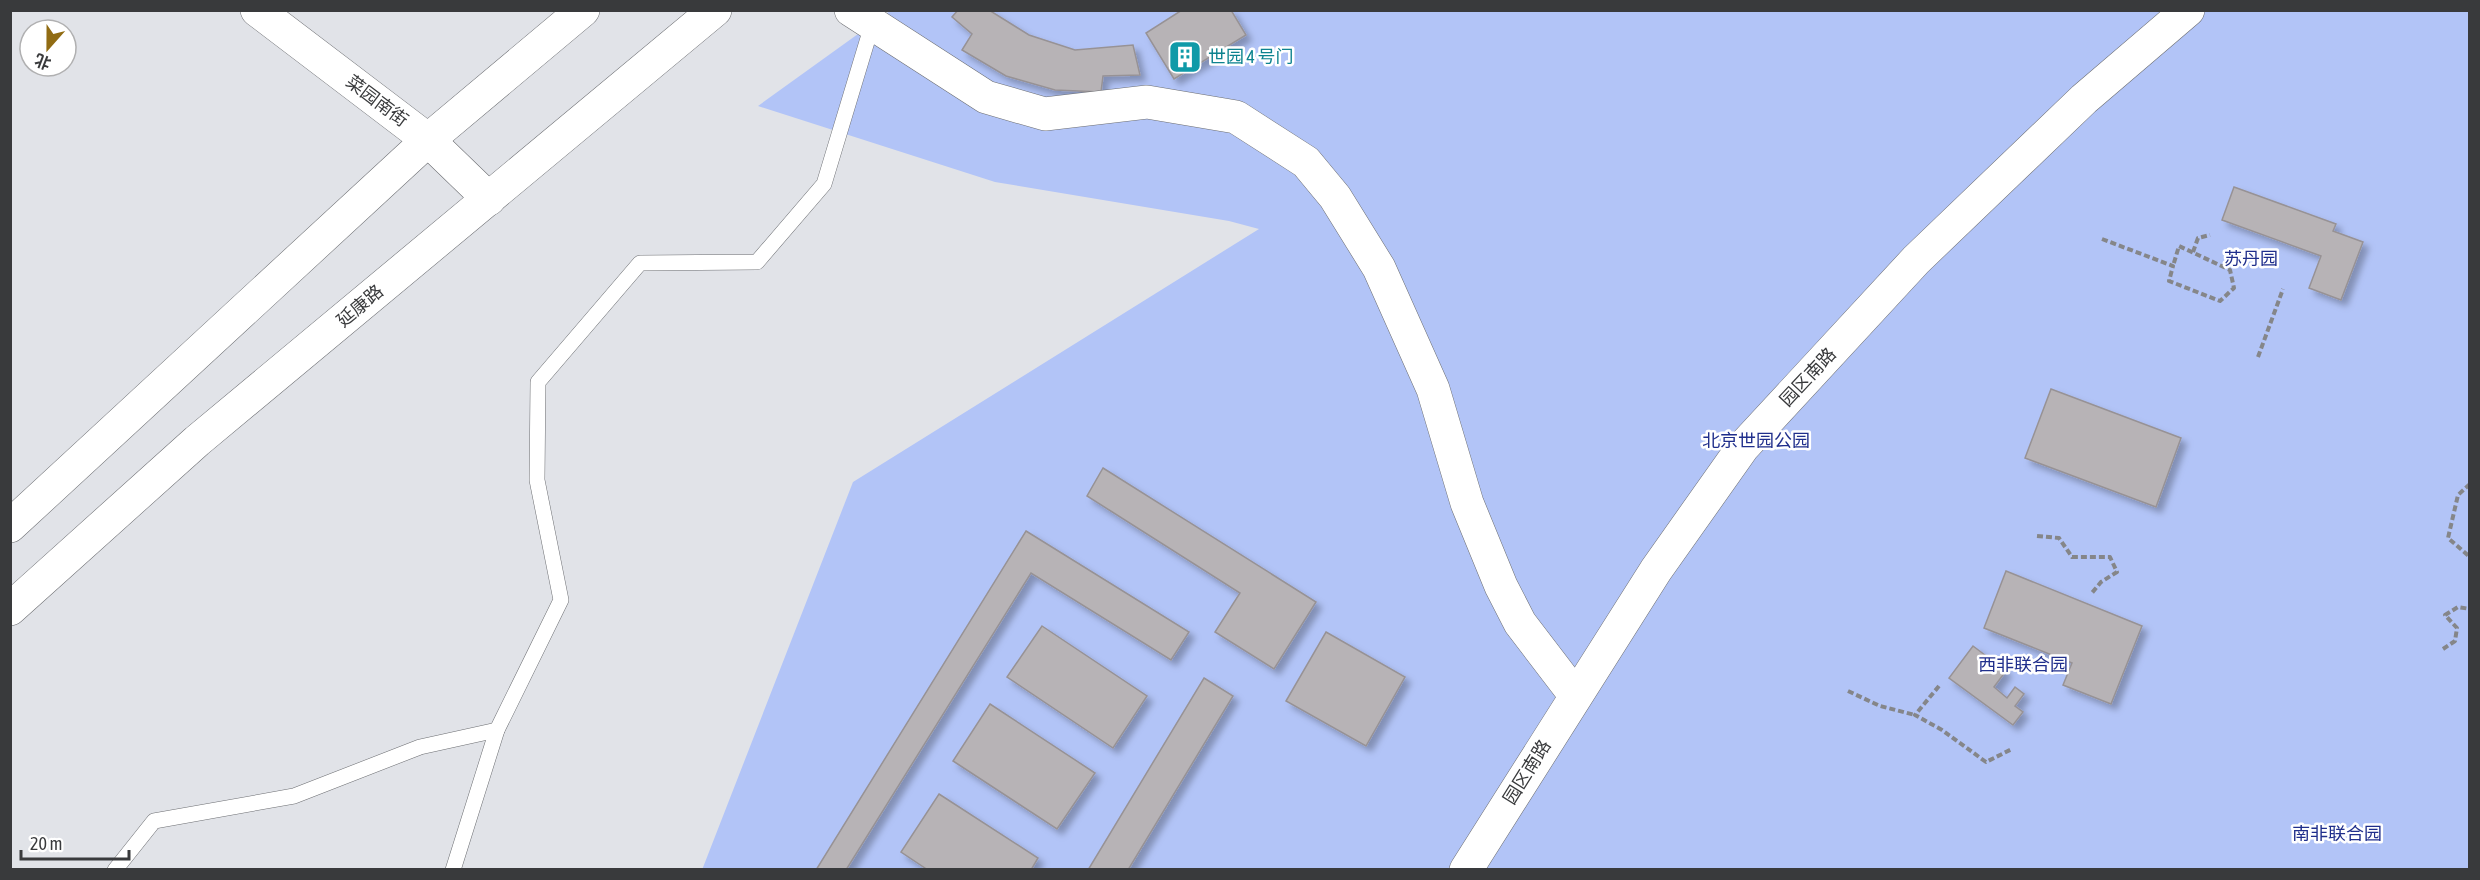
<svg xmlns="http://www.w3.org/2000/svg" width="2480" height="880" font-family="'Asap Condensed','Noto Sans SC',sans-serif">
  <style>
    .green { fill: #b2c4f7 }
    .building { fill: #b7b3b6; stroke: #979295; stroke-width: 1.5; filter: url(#shadow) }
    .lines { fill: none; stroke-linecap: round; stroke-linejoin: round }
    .lane-casing { stroke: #6c6e72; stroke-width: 16 }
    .secondary-casing { stroke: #6c6e72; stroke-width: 34 }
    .primary-casing { stroke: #6c6e72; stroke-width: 34 }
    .path { stroke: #858689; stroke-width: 4; stroke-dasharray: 6 3; stroke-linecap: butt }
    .lane { stroke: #fff; stroke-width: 15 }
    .secondary { stroke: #fff; stroke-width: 33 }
    .primary { stroke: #fff; stroke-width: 33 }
    .labels { text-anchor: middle; stroke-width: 5; stroke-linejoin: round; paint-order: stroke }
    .culture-label { font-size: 18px; fill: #0d838f; stroke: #fff; text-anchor: start }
    .street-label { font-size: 18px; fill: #393a3c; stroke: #fff }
    .park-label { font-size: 18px; fill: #202f8c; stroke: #fff }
  </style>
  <defs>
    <filter id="shadow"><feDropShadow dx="5.5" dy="5.5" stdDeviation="3" flood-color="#0004"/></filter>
  </defs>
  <rect width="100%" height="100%" fill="#e1e3e8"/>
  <polygon class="green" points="890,11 2469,11 2469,869 702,870 853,482 1259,229 1229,221 995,182 758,106"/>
  <g class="building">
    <polygon points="958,10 989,10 1029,35 1075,50 1133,45 1140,75 1103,76 1101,92 1055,90 1006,76 962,50 972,34 952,17"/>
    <polygon points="1182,10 1231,10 1246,35 1174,79 1146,33"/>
    <polygon points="2234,187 2336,224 2333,231 2363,242 2341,300 2309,288 2321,256 2222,220"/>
    <polygon points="2051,389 2181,438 2156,507 2025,458"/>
    <polygon points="1103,468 1316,602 1274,669 1215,632 1240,593 1087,496"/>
    <polygon points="1026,531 1189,632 1171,660 1031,573 846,870 816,870"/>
    <polygon points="2006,571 2142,626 2111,704 2063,685 2072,663 1984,628"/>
    <polygon points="1042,626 1147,696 1113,748 1007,677"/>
    <polygon points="1326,632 1405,677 1366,746 1286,701"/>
    <polygon points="1973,646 2006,671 1994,687 2007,698 2015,687 2024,694 2015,706 2023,712 2013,725 1949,678"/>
    <polygon points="1204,678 1233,696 1128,870 1088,870"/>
    <polygon points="990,704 1095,773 1057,829 953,761"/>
    <polygon points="939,794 1038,858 1031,870 928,870 901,852"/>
  </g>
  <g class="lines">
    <g class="lane-casing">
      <g id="lane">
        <polyline points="115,870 154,821 294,796 420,747 497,730"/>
        <polyline points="453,870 497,730 561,600 537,480 538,382 640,263 757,262 824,184 872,25"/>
      </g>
    </g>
    <g class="secondary-casing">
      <g id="secondary">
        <polyline points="257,10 428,140 489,199"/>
        <polyline points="851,10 986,97 1045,114 1147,102 1236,117 1306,162 1335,197 1379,268 1433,389 1467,503 1501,586 1520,623 1575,695"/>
        <polyline points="1466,870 1656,570 1743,447 1916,260 2084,99 2188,10"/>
      </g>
    </g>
    <g class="primary-casing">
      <g id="primary">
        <polyline points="10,526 428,140 583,10"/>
        <polyline points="10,609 197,441 715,10"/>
      </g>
    </g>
    <g class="path">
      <polyline points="2102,239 2173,266 2169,281 2220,301 2234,288 2230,270 2179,246 2173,266"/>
      <polyline points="2193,252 2198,238 2210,235"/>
      <polyline points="2258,357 2283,289"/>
      <polyline points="2470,484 2458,495 2448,538 2470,557"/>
      <polyline points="2037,536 2059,538 2072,557 2110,557 2117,572 2101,582 2091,594"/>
      <polyline points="2443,649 2455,641 2457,628 2445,615 2458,607 2470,609"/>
      <polyline points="1939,686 1915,715 1942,730 1986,762 2012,749"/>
      <polyline points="1848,691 1880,706 1915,715"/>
    </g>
    <use href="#lane" class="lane"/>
    <use href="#secondary" class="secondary"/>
    <use href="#primary" class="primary"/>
  </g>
  <defs>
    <g id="building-square" transform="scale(1.725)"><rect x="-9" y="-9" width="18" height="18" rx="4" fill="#0f9aa8" stroke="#fff"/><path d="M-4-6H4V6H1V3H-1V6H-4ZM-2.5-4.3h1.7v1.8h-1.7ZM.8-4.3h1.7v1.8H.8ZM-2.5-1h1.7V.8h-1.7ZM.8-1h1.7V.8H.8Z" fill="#fff"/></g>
  </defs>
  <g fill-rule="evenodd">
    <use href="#building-square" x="1185" y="57"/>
  </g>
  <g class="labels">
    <g class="culture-label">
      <text x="1208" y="63">世园 4 号门</text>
    </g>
    <g class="street-label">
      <text transform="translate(377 101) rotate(37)" y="6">菜园南街</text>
      <text transform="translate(360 306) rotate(-40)" y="6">延康路</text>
      <text transform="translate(1808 377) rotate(-47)" y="6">园区南路</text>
      <text transform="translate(1527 772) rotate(-58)" y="6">园区南路</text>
    </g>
    <g class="park-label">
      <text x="2251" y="265">苏丹园</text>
      <text x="1756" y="447">北京世园公园</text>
      <text x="2023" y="671">西非联合园</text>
      <text x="2337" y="840">南非联合园</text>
    </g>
  </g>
  <rect width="2480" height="880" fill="none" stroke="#393a3c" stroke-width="24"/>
  <g transform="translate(48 48) rotate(201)"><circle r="28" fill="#ffffff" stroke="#b0b0b1" stroke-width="1.5"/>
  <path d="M0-4.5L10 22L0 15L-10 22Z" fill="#916c13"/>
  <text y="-9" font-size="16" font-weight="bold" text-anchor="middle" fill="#393a3c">北</text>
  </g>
  <path d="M21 850v9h108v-9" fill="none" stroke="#393a3c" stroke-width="3"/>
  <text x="30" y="850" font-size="18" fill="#393a3c" stroke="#ffffff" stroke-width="4.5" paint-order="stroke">20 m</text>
</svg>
